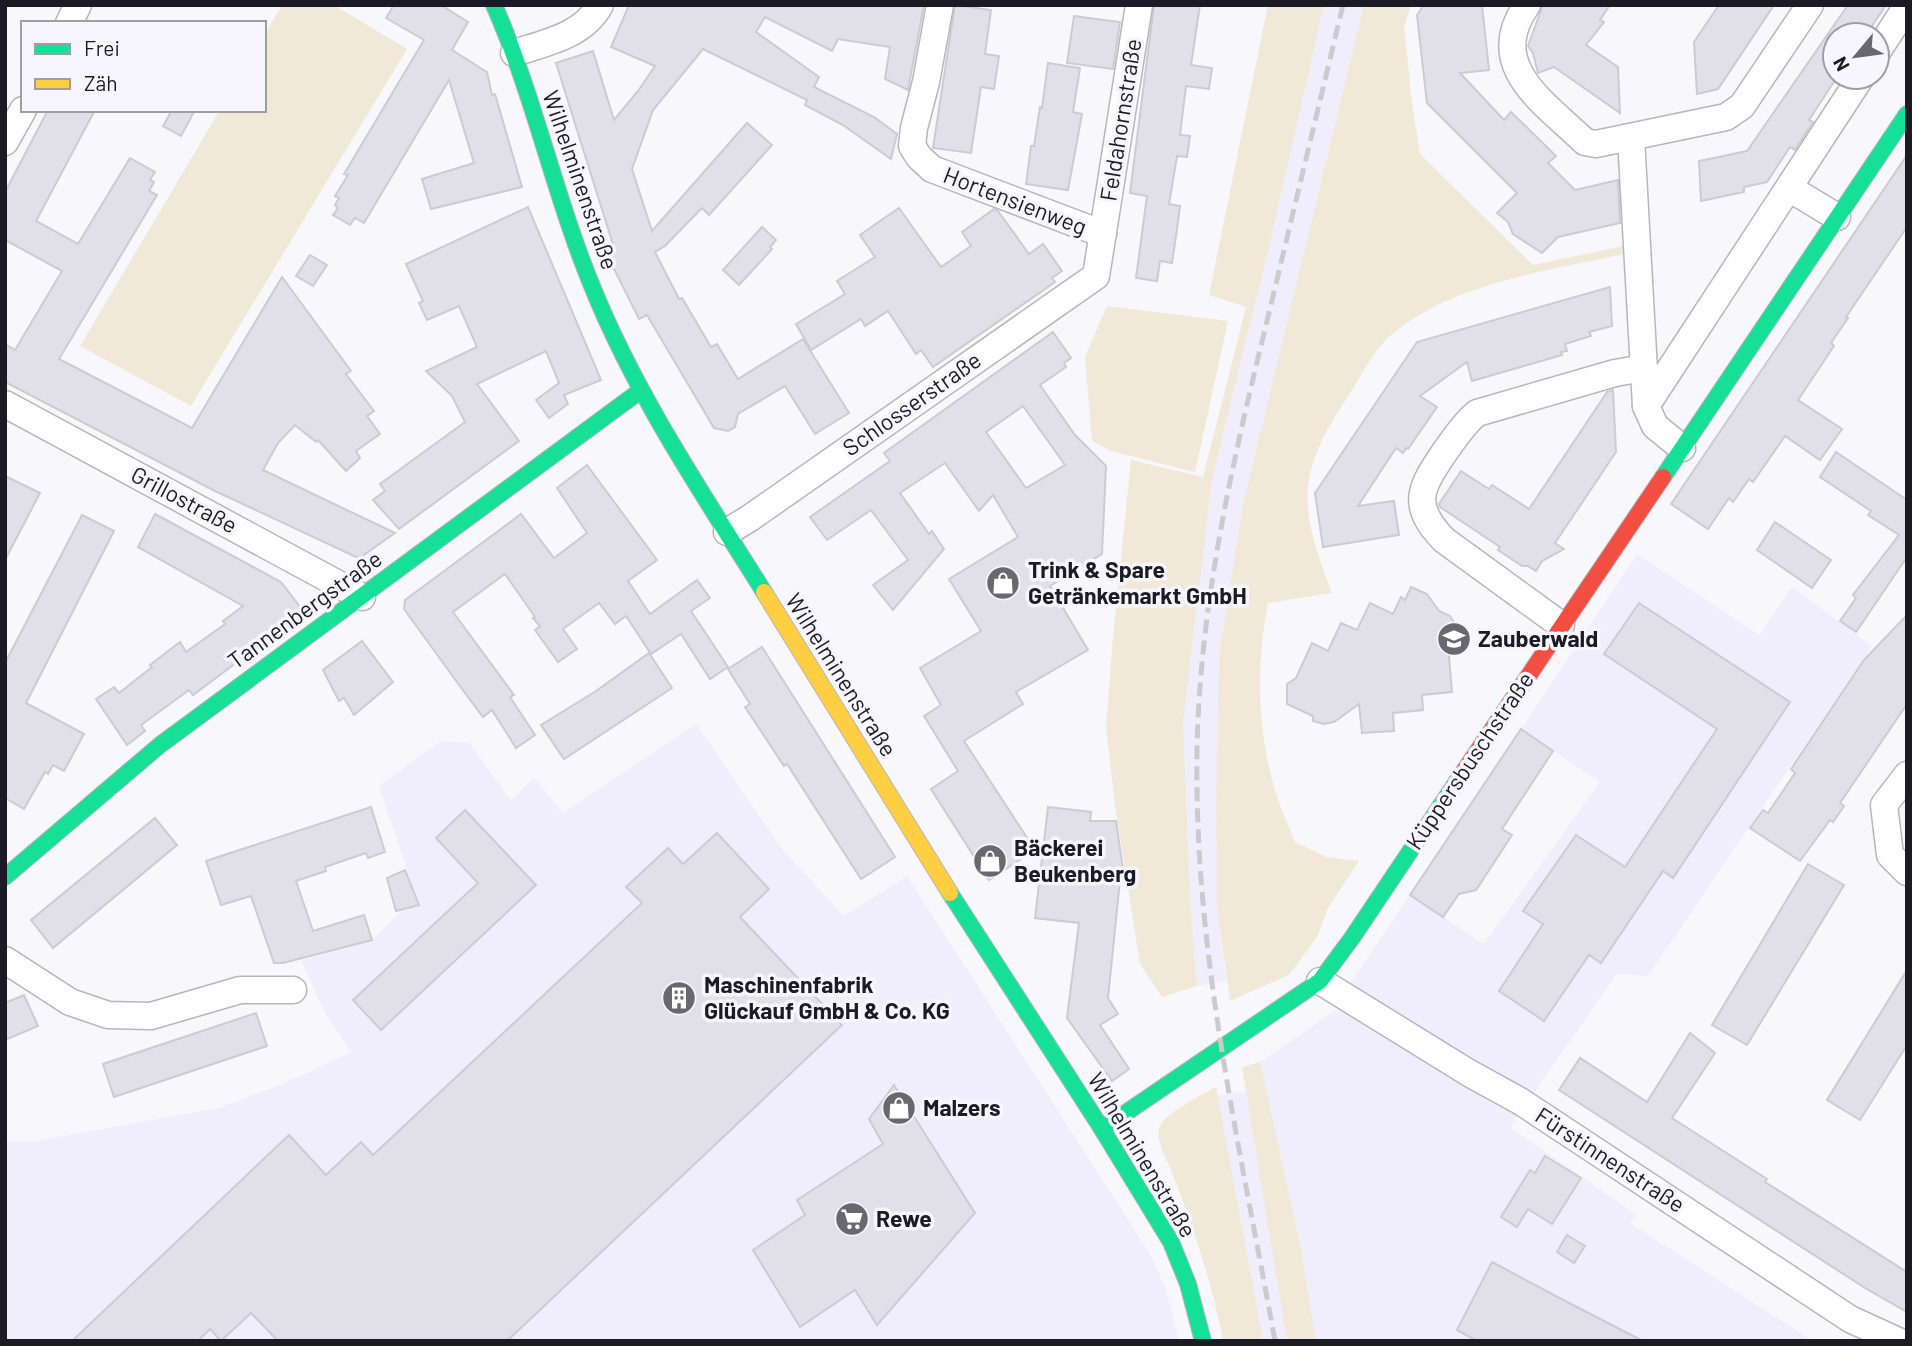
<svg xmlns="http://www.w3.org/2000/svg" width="1912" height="1346" font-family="Barlow,sans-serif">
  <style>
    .built { fill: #f0eefd }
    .green { fill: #f1e8d8 }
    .building { fill: #e1e0e8; stroke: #cccad2; stroke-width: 2; fill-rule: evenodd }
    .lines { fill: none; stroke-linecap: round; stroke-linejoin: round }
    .street-casing { stroke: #b7b5bd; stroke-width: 29 }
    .fast-casing { stroke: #b7b5bd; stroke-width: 18 }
    .slow-casing { stroke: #b7b5bd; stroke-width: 18 }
    .jam-casing { stroke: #b7b5bd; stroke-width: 18 }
    .street { stroke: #fefefe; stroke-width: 26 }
    .fast { stroke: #16e098; stroke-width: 16 }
    .slow { stroke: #ffcf43; stroke-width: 16 }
    .jam { stroke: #f24e42; stroke-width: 16 }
    .rail { stroke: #cbcbcc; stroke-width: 5; stroke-dasharray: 14 7; stroke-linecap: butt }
    .labels { text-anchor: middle; stroke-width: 7; stroke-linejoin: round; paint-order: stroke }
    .street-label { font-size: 23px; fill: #1c1a25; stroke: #f7f6fc }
    .poi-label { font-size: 23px; font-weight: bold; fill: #1c1a25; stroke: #f7f6fc; text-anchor: start }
  </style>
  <rect width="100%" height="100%" fill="#f8f7fb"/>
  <g class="built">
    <polygon points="1324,5 1364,5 1243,504 1219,656 1216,805 1217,907 1226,981 1197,986 1191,913 1183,723 1212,480 1272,234"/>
    <polygon points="1637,554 1759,635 1792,587 1872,646 1648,976 1617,974 1510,1127 1636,1214 1630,1223 1813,1341 1316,1341 1300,1243 1260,1062 1339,1008 1351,982 1410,895 1484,944 1600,782 1521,729"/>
    <polygon points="696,724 783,850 844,916 907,876 1152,1257 1166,1290 1179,1341 5,1341 5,1142 31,1142 218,1108 283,1084 351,1052 324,1011 301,960 371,941 416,896 379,786 441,741 469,743 511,800 534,778 563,813"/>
    <polygon points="1246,1091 1282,1309 1287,1341 1262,1341 1217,1096"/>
  </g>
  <g class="green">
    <polygon points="282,5 334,5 407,49 191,406 80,346 220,110 264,110 264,36"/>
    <polygon points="1268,5 1324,5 1272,234 1212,480 1183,723 1191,913 1197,986 1162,997 1140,964 1115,805 1106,728 1113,637 1131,460 1203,477 1246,307 1209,295"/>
    <path d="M1364,5H1411L1404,27L1412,103L1420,154L1533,265L1628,245L1629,253C1552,270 1449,283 1389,337C1373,351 1359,380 1347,398C1295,475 1299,509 1332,593L1268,603C1256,666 1257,724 1274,787C1279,805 1288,824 1295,842L1326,857L1359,861L1328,908L1317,937L1289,975L1230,1001L1217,907L1216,805L1219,656L1243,504Z"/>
    <polygon points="1107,306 1228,321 1195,472 1111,451 1092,441 1085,357"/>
    <polygon points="1260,1062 1300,1243 1316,1341 1287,1341 1242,1067"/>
    <path d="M1216,1087L1258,1314L1262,1341H1223C1212,1282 1193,1226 1171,1170C1166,1158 1156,1141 1159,1128C1164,1113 1202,1095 1216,1087Z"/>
  </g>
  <g class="building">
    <polygon points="394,5 441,5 468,22 452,50 487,72 492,95 495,94 522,187 431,209 422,179 474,163 449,80 364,223 355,218 350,225 333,215 338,208 335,205 339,198 335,196 348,175 344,174 424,40 386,18"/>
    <polygon points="629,5 924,5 908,90 885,79 890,47 838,39 832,51 765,17 756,32 819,77 814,87 874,117 897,134 891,159 843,125 805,105 807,100 703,49 653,110 632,169 652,231 747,123 772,145 709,215 702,208 665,246 655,252 679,299 682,298 711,347 717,344 738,379 803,339 849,413 815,434 785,386 738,414 735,427 728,431 714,428 647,315 639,319 607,255 615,251 556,63 593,51 614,120 638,91 655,66 611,47"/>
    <polygon points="955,5 991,10 985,54 999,56 994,89 981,87 971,153 933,148"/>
    <polygon points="1154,5 1200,5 1191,65 1212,68 1209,89 1186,86 1180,135 1190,136 1187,157 1177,156 1169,204 1180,206 1177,229 1172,263 1160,261 1157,281 1136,278 1147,196 1130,193"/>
    <polygon points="1424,5 1482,5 1489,70 1460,73 1504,120 1511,112 1556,156 1548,163 1575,190 1618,180 1620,223 1558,237 1542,253 1513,234 1508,222 1497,213 1517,193 1427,103 1417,15"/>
    <polygon points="1543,5 1610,5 1600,20 1604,22 1586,45 1618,67 1620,113 1554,67 1538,73 1533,53 1528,46"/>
    <polygon points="1719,5 1774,5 1718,89 1697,94 1694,42"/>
    <polygon points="1848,5 1886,5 1866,35 1835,35 1835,80 1809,120 1813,122 1795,150 1790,147 1767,182 1744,187 1744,192 1701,201 1699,161 1747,151"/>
    <polygon points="1074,16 1120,22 1113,69 1067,63"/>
    <polygon points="1048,63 1080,68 1073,112 1082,114 1068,190 1026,184 1031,146 1034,146 1040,107 1042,108"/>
    <polygon points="48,110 95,110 36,221 78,244 130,158 155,172 150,180 154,182 149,191 157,195 59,359 192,428 282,277 351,371 346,374 374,411 367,416 380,434 356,451 360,458 346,471 318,440 316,442 295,425 278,443 263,470 395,533 361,557 356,557 215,491 5,382 5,344 15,350 62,271 5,240 5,192"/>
    <polygon points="172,110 195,110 181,136 163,126"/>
    <polygon points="1907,155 1907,227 1846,317 1848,318 1831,343 1834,346 1798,400 1842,429 1820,460 1785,436 1753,482 1749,479 1733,502 1729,498 1708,529 1671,504"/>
    <polygon points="528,207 601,380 564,395 568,404 549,418 536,400 559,383 546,351 477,384 519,441 399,529 373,500 385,491 380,484 465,422 452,396 426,371 477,347 459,306 427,320 419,303 423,301 406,264"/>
    <polygon points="899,208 941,267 971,246 962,232 994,209 998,211 1029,254 1043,244 1062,271 1052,278 1055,282 933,367 921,350 916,354 888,311 865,326 861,319 811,350 796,324 845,294 837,281 875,257 860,235"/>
    <polygon points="762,227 776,240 770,247 772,249 739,285 723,270"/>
    <polygon points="310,255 327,265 313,286 296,276"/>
    <polygon points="1610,287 1612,326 1589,332 1591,336 1565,344 1567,351 1561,352 1562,355 1472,381 1467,362 1420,396 1437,407 1408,449 1406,448 1403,453 1396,448 1358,506 1394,501 1399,535 1323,547 1315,493 1417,342"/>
    <path d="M1053,332L1071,358L1064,363L1066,367L1040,385L1075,435L1106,466L1102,554L1050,586L1088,650L1016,692L1023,704L964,741L1035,850L989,880L931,789L958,771L924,716L941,705L920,668L981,631L949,579L1018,537L993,495L979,511L945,463L900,493L929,534L932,531L944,549L893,610L873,585L908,560L871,510L827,540L810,517L890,461L884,453ZM1023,406L1065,465L1026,488L986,432Z"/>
    <polygon points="1613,390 1616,452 1555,543 1564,549 1542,561 1536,571 1528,566 1522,566 1498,550 1500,547 1440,507 1439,504 1461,471 1489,489 1492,485 1529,509 1607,392"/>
    <polygon points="1836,452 1907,500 1907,557 1856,632 1840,621 1856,598 1853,595 1899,535 1868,515 1871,511 1820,477"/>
    <polygon points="587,465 657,560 628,581 650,614 697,580 710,598 691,611 728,667 710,679 681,634 651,654 626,616 615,624 599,603 563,629 577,649 558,662 535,630 540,626 533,618 535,617 505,574 453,612 514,695 510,697 535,735 516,748 492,710 483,717 462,689 404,609 405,600 521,514 554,558 587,533 557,488"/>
    <polygon points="5,476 40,493 5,560"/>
    <polygon points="155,514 281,582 304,612 193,695 189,690 141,725 145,731 127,745 96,699 114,687 119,693 152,667 150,665 180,642 186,652 225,624 223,621 243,606 138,547"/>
    <polygon points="82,515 114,531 26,703 84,734 64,771 53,765 48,774 45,772 24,809 5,798 5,663"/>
    <polygon points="1775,522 1831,560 1812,588 1757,550"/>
    <polygon points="1411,587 1427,594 1439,611 1450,616 1462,636 1448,645 1452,692 1422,695 1423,710 1393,713 1394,731 1362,733 1359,704 1334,722 1324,724 1313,721 1313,716 1287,704 1287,684 1296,678 1312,643 1328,651 1341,623 1357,630 1370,603 1393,614 1401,597 1405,600"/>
    <polygon points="1639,603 1790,702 1673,878 1663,871 1601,963 1589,955 1544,1021 1499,991 1543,924 1523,911 1576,835 1625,867 1717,729 1604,654"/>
    <polygon points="1907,615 1907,704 1840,803 1844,806 1833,822 1830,820 1800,861 1750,828 1763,810 1768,813 1795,773 1791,769 1864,660"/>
    <polygon points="362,641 393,682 354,715 344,698 339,701 323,670"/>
    <polygon points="762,647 895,857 861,879 787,764 784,766 745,707 750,704 728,669"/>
    <polygon points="649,653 672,688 564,759 541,725 596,691"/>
    <polygon points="1521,729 1553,751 1502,829 1512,835 1476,890 1459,894 1443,917 1410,895"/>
    <polygon points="371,807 385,852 368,858 366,853 325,867 326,871 296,881 313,931 364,915 372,940 283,963 274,963 251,896 221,905 206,861"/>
    <polygon points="1048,807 1091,812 1090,821 1116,821 1123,869 1121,870 1108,998 1118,1014 1100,1025 1129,1069 1112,1081 1067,1018 1079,923 1035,918"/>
    <polygon points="465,810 536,885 381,1030 353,1000 478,883 436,838"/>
    <polygon points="155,818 177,845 53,948 31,920"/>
    <polygon points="717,833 769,889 740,917 842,1025 507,1341 278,1341 251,1313 221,1341 210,1329 198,1341 72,1341 289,1135 326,1175 361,1142 373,1155 642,903 626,887 668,848 683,864"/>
    <polygon points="1808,864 1844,885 1747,1045 1712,1025"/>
    <polygon points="405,870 419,905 396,911 387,878"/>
    <polygon points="1907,970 1907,1045 1860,1120 1827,1100"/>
    <polygon points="24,995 38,1026 5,1040 5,1003"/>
    <polygon points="256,1013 267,1046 114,1097 103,1064"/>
    <polygon points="1690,1033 1715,1053 1672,1118 1767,1179 1765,1182 1907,1272 1907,1312 1865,1288 1559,1090 1580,1058 1647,1102"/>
    <polygon points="894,1085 975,1213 877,1325 855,1290 800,1327 753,1250 805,1215 797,1200 883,1144 869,1119"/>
    <polygon points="1545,1156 1581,1178 1552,1224 1528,1209 1517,1227 1501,1217 1530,1170 1535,1173"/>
    <polygon points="1567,1235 1585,1246 1574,1263 1557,1252"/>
    <polygon points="1492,1262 1569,1303 1643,1341 1477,1341 1457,1330"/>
  </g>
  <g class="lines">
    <g class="street-casing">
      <g id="street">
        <polyline points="940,5 926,82 914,128 912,146 919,157 932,169 1103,234"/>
        <path d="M1527,5C1484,66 1545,103 1585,142L1596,144L1726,117L1742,106L1810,5"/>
        <polyline points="69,23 78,5"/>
        <polyline points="1877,52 1907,6"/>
        <path d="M514,53C545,43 583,36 600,5"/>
        <polyline points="1631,138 1646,406 1655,426 1682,448"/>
        <polyline points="5,142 23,110"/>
        <polyline points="1789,188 1837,217"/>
        <polyline points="5,404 362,597"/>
        <polyline points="1646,406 1861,77"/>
        <polyline points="727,532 750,518 1096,276 1139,5"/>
        <path d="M1561,625L1444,540C1409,504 1421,487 1446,450C1456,437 1464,423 1477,413L1615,373L1644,368"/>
        <polyline points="1907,775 1884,805 1890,855 1907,872"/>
        <polyline points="5,960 70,1002 108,1015 151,1016 240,990 293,990"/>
        <polyline points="1320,981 1469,1073 1520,1101 1850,1319 1898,1341"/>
      </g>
    </g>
    <g class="fast-casing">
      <g id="fast">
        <path d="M494,5C535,98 555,198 594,291C638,398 703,494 764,592"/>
        <polyline points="1663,477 1907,114"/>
        <polyline points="5,877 160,745 640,391"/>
        <polyline points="950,893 1102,1129 1171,1242 1188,1284 1203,1341"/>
        <polyline points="1102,1129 1320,981 1352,938 1462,774"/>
      </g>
    </g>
    <g class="slow-casing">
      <polyline id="slow" points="764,592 950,893"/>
    </g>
    <g class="jam-casing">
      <polyline id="jam" points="1462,774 1663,477"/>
    </g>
    <use href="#street" class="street"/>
    <use href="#fast" class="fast"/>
    <use href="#slow" class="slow"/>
    <use href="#jam" class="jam"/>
    <path class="rail" d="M1275,1341C1242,1158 1199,974 1197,788C1194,628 1230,471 1268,317C1293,213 1318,109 1343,5"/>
  </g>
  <defs>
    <g id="shop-disc" transform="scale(1.75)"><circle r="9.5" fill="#696770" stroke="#f7f6fc"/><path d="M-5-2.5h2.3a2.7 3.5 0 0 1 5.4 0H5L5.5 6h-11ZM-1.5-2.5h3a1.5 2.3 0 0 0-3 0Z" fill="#fff"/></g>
    <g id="school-disc" transform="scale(1.75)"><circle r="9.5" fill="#696770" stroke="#f7f6fc"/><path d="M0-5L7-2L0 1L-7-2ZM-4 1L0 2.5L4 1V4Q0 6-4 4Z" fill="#fff"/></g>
    <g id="building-disc" transform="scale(1.75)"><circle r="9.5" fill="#696770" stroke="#f7f6fc"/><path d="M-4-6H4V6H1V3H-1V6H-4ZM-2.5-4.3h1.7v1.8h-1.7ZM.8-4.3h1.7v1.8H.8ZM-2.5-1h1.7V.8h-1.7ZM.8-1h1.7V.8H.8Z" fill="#fff"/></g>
    <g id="supermarket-disc" transform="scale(1.75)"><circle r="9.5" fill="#696770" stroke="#f7f6fc"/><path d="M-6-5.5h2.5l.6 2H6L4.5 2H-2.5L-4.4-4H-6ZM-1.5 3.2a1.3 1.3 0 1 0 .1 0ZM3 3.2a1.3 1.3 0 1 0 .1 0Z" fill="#fff"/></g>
  </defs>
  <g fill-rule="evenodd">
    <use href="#shop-disc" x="1003" y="583"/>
    <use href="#school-disc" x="1454" y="639"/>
    <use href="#shop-disc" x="990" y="861"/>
    <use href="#building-disc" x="679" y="998"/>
    <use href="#shop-disc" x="899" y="1108"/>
    <use href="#supermarket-disc" x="852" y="1219"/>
  </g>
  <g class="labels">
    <g class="street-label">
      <text transform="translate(1121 120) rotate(-81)" y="8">Feldahornstraße</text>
      <text transform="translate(580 180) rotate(71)" y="8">Wilhelminenstraße</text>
      <text transform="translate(1015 201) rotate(21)" y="8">Hortensienweg</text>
      <text transform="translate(912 404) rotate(-35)" y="8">Schlosserstraße</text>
      <text transform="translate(184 500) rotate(28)" y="8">Grillostraße</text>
      <text transform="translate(305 610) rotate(-36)" y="8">Tannenbergstraße</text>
      <text transform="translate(841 675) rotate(58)" y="8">Wilhelminenstraße</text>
      <text transform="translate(1470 761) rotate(-56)" y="8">Küppersbuschstraße</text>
      <text transform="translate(1142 1155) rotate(59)" y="8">Wilhelminenstraße</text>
      <text transform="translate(1610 1160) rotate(33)" y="8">Fürstinnenstraße</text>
    </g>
    <g class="poi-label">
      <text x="1028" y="578">Trink &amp; Spare<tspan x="1028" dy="26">Getränkemarkt GmbH</tspan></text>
      <text x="1478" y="647">Zauberwald</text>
      <text x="1014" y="856">Bäckerei<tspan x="1014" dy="26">Beukenberg</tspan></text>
      <text x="704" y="993">Maschinenfabrik<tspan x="704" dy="26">Glückauf GmbH &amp; Co. KG</tspan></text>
      <text x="923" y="1116">Malzers</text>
      <text x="876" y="1227">Rewe</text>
    </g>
  </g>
  <rect width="1912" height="1346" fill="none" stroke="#1c1a25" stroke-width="14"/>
  <rect x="21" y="21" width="245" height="91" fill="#f7f6fc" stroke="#9f9ea6" stroke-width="2"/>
  <rect x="35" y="44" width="35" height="10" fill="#16e098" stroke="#9f9ea6" stroke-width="2"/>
  <text x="84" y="56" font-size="21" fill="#1c1a25">Frei</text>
  <rect x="35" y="79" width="35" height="10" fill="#ffcf43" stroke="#9f9ea6" stroke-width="2"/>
  <text x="84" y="91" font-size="21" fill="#1c1a25">Zäh</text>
  <g transform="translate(1856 56) rotate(241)"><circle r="33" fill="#f7f6fc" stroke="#9f9ea6" stroke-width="2"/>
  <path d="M0-5L12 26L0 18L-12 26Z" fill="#696770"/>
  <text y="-10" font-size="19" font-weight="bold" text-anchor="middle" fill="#1c1a25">N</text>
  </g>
</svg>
